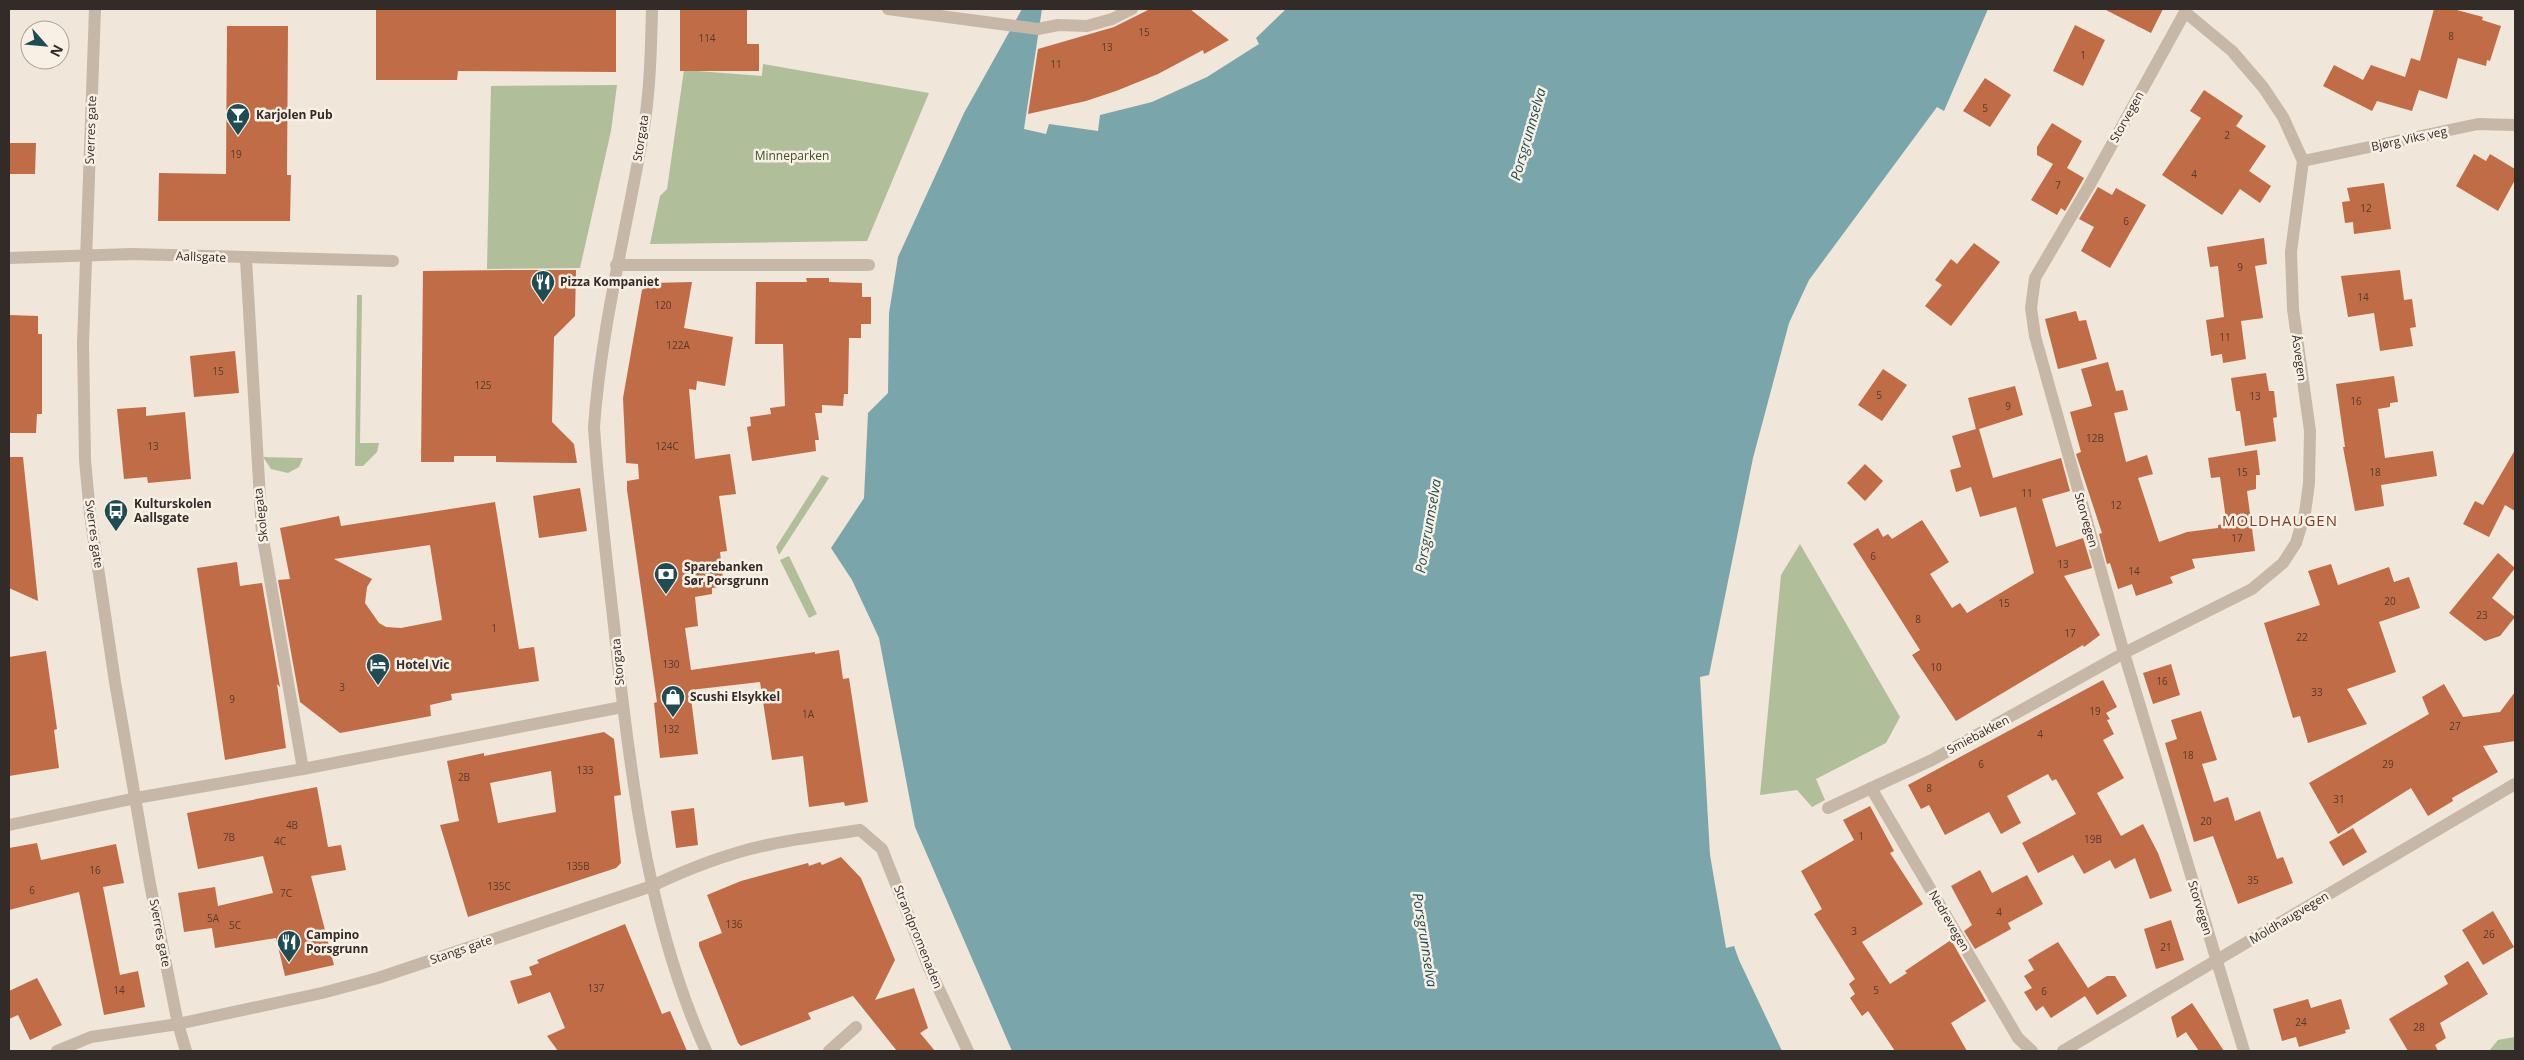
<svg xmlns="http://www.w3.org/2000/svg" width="2524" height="1060" font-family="'Open Sans',sans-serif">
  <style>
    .green { fill: #b0be9a }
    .water { fill: #7aa6ab }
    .building { fill: #bf6c47; fill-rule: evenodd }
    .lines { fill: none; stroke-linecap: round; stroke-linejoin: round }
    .pedestrian { stroke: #c7b7a6; stroke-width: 12 }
    .minor { stroke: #c7b7a6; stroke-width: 12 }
    .tertiary { stroke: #c7b7a6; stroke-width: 12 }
    .labels { text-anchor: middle; stroke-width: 5; stroke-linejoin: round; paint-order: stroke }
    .number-label { font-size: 10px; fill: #563b2f }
    .poi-label { font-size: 12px; font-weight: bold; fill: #332b27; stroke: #f8f0e5; text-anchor: start }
    .street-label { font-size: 12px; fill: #332b27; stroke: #f8f0e5 }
    .park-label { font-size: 12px; fill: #41502c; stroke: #f8f0e5 }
    .water-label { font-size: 14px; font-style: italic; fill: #1e4c52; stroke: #f8f0e5 }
    .quarter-label { font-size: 15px; letter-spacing: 1px; fill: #7e3f24; stroke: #f8f0e5 }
  </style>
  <rect width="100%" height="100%" fill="#f0e6d9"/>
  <g class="green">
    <polygon points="763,64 929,93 867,241 650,244 660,196 667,189 684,70 762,76"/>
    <polygon points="617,85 611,131 580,268 487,269 491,86"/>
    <polygon points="357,295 362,295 360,443 379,443 377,452 363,466 355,466"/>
    <polygon points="263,457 303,458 299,467 288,473 271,469"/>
    <polygon points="822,475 829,478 779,555 776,547"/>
    <polygon points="1800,544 1900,717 1886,743 1816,779 1825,800 1812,807 1797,790 1760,795 1781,575"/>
    <polygon points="789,556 817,614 809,618 780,560"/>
    <polygon points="2515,1037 2515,1051 2489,1051 2498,1040"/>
  </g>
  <polygon class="water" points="1022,9 1042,9 1024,129 1046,134 1049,124 1098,131 1100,115 1152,102 1207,77 1259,44 1256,38 1286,9 1988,9 1944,111 1937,107 1809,280 1789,323 1753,458 1709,675 1700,677 1710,855 1726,948 1734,946 1739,960 1782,1051 1012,1051 915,827 879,638 852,580 831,548 864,498 868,413 888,393 889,313 898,257 964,113"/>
  <g class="building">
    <polygon points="376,9 616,9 616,72 458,71 457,80 376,80"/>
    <polygon points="680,9 747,9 747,44 759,44 759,71 680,71"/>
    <polygon points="1150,9 1190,9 1229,40 1204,54 1203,50 1158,74 1116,91 1086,101 1028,114 1038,49 1114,27"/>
    <polygon points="2104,9 2163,9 2151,33"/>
    <polygon points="2434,9 2453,9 2483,17 2482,20 2501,26 2490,61 2487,60 2486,66 2458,58 2447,99 2419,90 2412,111 2377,101 2372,111 2323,86 2334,65 2363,80 2371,65 2405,77 2411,58 2420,61"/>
    <polygon points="2075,25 2105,40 2083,86 2053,71"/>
    <polygon points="227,26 288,26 287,175 291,175 290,221 158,221 159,173 226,174"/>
    <polygon points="1985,78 2011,95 1990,127 1963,111"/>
    <polygon points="2204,90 2243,116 2236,126 2266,146 2249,171 2271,186 2260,203 2240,189 2222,215 2162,175 2201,118 2190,111"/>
    <polygon points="2052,123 2082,141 2067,168 2084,178 2065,211 2061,208 2057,215 2031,200 2053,164 2037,155 2037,147"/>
    <polygon points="9,143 36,143 35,174 9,174"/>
    <polygon points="2474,154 2486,161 2490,154 2515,169 2515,180 2498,211 2456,186"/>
    <polygon points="2384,183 2391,229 2354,234 2353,222 2345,223 2342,202 2350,201 2347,188"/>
    <polygon points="2098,187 2112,195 2116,188 2146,205 2110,268 2081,251 2094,227 2079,219"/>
    <polygon points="2264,238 2267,264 2255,266 2263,318 2241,321 2246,359 2223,363 2222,354 2211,356 2206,320 2224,317 2218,266 2210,267 2207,247"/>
    <polygon points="1974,243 2000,262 1951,326 1925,306 1942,285 1935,280 1951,259 1957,264"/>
    <polygon points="508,270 576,270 575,316 554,337 552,422 574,444 577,463 496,462 496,456 454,456 454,462 421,462 423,271"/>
    <polygon points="2400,270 2404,300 2412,299 2416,327 2410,328 2413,346 2380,351 2374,313 2348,317 2341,276"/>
    <polygon points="806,278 829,278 829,282 862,283 862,297 871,297 871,324 861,324 861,338 849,338 848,394 844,394 843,406 822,405 822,413 815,413 819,440 815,440 816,451 752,461 747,427 751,426 750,417 771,414 770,408 785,406 783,344 755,344 756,282 807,282"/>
    <polygon points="692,282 684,328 733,337 725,386 697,381 696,390 689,389 695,459 730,454 736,494 719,496 727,551 720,552 724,586 712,588 712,594 695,597 698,626 685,628 691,670 815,652 815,654 839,650 843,679 849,678 868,802 845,806 844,802 809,807 803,756 772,760 760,682 690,690 698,754 660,758 654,703 657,702 627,490 627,481 639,479 638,464 626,463 623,398 642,290 652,283"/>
    <polygon points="2076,311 2079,321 2086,320 2097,359 2058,369 2045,319"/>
    <polygon points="9,315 38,316 38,334 42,334 42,414 37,414 36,433 9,433"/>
    <polygon points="235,351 239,393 194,397 190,356"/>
    <polygon points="2108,362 2116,391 2123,390 2128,410 2114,413 2126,462 2147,455 2153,474 2138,478 2159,542 2187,532 2218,528 2218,525 2224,524 2224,519 2226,519 2220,477 2211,478 2208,458 2257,450 2260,475 2256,475 2256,489 2247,491 2255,551 2192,559 2195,568 2170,577 2173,583 2136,596 2132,584 2118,589 2110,563 2107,564 2099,534 2102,533 2076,454 2081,452 2070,412 2092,406 2081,369"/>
    <polygon points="1883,369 1907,385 1882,421 1858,405"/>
    <polygon points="2266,373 2269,391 2274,391 2277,417 2273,418 2276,441 2245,446 2240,411 2236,411 2231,378"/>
    <polygon points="2394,376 2398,402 2390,403 2390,407 2378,409 2385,458 2433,451 2437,476 2381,485 2384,506 2355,511 2343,447 2345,447 2336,384"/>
    <polygon points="2015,386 2023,415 1979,429 1993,478 2061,458 2070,491 2042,499 2056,547 2083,538 2092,568 2064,576 2100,635 2084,647 2083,645 1956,721 1912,655 1920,650 1853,544 1878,528 1883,537 1888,534 1892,539 1922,520 1949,562 1930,574 1952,608 1960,603 1967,613 2034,573 2016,507 1980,517 1971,487 1956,492 1950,470 1961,467 1952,436 1976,429 1968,398"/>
    <polygon points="146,407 146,416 185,412 191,479 148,483 147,477 124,479 117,409"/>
    <polygon points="2515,450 2515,511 2505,505 2489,537 2463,524 2475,501 2483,505"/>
    <polygon points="9,457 23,457 38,601 9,588"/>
    <polygon points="1865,464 1883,481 1865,501 1847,483"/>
    <polygon points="580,488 587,531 539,538 533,496"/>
    <path d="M495,502L519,649L534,647L539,681L451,694L452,700L430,705L431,716L340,733L300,702L278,580L290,579L280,528L339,516L341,526ZM430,545L442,620L401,628L386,627L379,623L365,603L367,587L372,579L334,559Z"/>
    <polygon points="2498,553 2515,568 2492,598 2515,617 2500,636 2485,641 2449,613"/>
    <polygon points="237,562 240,586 262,583 280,687 277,684 286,748 225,760 197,568"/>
    <polygon points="2331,564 2338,585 2389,567 2394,582 2409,577 2420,608 2379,622 2396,672 2347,689 2367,724 2308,743 2300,716 2293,718 2264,623 2320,605 2308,571"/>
    <polygon points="46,651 57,729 54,730 59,768 9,776 9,657"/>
    <polygon points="2171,664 2180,695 2153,704 2143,673"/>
    <polygon points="2103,680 2117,707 2106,713 2110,719 2107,720 2114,734 2103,740 2124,778 2097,793 2121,836 2143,824 2158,853 2172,891 2150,899 2135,858 2115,869 2110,860 2084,874 2073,855 2038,873 2022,843 2076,814 2056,779 2052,781 2048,774 2007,796 2021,823 2001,834 1989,812 1945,835 1929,805 1921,809 1908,785"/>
    <polygon points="2444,684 2463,717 2500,712 2515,692 2515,741 2483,746 2498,772 2452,798 2453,801 2428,816 2411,788 2338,834 2309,783 2429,714 2422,697"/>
    <polygon points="2201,711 2217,760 2202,764 2214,802 2228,797 2235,821 2260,811 2277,859 2283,857 2293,883 2238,904 2213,836 2194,842 2165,743 2177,739 2171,720"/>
    <path d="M604,732L614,739L621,795L614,796L621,863L616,868L468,917L440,825L459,821L447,761L484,753V756ZM551,771L556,812L498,823L490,783Z"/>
    <polygon points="317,787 328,847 341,845 346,870 311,876 334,965 285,976 276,938 215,948 212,928 184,932 178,893 215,887 218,906 273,893 263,856 198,869 187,813"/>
    <polygon points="1870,806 1894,851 1890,853 1923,904 1862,942 1890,984 1907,973 1905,971 1951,940 1986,1001 1951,1023 1967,1051 1895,1051 1868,1011 1862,1016 1850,998 1855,994 1849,984 1855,979 1814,914 1822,909 1801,871 1854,840 1843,820"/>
    <polygon points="694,808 698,845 676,848 671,811"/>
    <polygon points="2353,828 2367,852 2343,866 2329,842"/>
    <polygon points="37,843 41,860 116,844 124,883 103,887 120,975 138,971 145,1007 104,1015 79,892 9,910 9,848"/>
    <polygon points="841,857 861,878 895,960 875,1000 914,988 928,1028 920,1033 935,1051 897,1051 853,996 808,1013 811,1019 741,1046 738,1043 699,946 699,942 722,933 707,895 741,881 808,863 809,866 820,862 822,865"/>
    <polygon points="1980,870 1992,893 2027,875 2043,904 2008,923 2011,929 1975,949 1964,931 1972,925 1951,886"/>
    <polygon points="2493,911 2514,947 2483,965 2462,930"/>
    <polygon points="2171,920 2184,960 2156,969 2144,929"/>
    <polygon points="625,924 662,1014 670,1011 687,1051 558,1051 547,1036 565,1028 550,992 518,1004 510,981 532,975 529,967 539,963 537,960"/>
    <polygon points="2058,942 2088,988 2107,976 2115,976 2127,996 2097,1015 2085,996 2051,1018 2043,1006 2036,1011 2024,992 2032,988 2024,976 2034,970 2028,960"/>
    <polygon points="2468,961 2488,994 2440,1023 2446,1038 2435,1045 2438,1051 2408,1051 2389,1019 2448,984 2444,976"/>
    <polygon points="37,978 62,1025 30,1040 18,1015 9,1019 9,991"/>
    <polygon points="2308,999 2311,1008 2341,999 2350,1029 2345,1030 2346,1033 2299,1047 2296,1037 2282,1041 2273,1009"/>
    <polygon points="2192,1003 2224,1051 2199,1051 2186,1032 2177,1038 2171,1017"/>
  </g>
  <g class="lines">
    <polyline class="pedestrian" points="829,1051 856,1027"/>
    <g class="minor">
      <polyline points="888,9 1038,29 1058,25 1087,26 1112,19 1132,9"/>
      <polyline points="2185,12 2089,186 2035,278 2031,308 2035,336 2124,653 2244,1051"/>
      <polyline points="2303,161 2478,124 2515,125"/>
      <polyline points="9,258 132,254 393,261"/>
      <polyline points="246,259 262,533 303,769"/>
      <polyline points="616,265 869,265"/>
      <polyline points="1871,788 2018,1038 2032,1051"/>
      <polyline points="1828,808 1932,760 2124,653 2252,589 2283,563 2296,543 2305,513 2309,483 2310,431 2293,309 2291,252 2303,161 2283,117 2263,87 2232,51 2185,12 2186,9"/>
      <polyline points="9,825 136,798 303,769 622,707"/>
      <path d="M57,1051L91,1037L178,1024L322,993L378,978L652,886C690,868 732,852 772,844C801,838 831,835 860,830L882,849L929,968L968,1051"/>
      <polyline points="2063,1051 2515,784"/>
    </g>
    <g class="tertiary">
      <polyline points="95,9 83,344 85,460 90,514 115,682 150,884 178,1024 186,1051"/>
      <path d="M652,9C651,50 650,93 643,134C626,232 601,328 594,427C599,503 609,578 617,653C632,788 650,927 706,1051"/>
    </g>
  </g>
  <defs>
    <g id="bar-pin" transform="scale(1.25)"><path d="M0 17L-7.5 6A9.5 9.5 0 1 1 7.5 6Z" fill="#1e4c52" stroke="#f8f0e5"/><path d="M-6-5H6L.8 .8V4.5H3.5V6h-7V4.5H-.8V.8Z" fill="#fff"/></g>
    <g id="restaurant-pin" transform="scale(1.25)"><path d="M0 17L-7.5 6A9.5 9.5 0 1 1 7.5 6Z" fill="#1e4c52" stroke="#f8f0e5"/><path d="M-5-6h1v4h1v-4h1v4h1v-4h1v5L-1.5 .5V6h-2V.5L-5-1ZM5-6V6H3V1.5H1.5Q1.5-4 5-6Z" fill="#fff"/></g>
    <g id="bus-pin" transform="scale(1.25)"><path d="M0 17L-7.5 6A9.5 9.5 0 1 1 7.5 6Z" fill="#1e4c52" stroke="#f8f0e5"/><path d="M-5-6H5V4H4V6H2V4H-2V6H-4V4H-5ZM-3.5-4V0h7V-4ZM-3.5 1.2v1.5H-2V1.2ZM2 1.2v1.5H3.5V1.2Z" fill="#fff"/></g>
    <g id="bank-pin" transform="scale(1.25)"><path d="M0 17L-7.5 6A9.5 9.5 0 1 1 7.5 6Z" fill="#1e4c52" stroke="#f8f0e5"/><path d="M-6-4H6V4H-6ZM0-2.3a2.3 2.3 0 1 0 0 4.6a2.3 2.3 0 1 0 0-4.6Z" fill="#fff"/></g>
    <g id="hotel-pin" transform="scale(1.25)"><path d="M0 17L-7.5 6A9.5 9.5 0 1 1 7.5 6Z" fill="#1e4c52" stroke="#f8f0e5"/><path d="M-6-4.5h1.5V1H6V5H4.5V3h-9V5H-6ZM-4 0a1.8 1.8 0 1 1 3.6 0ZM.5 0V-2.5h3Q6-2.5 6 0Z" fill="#fff"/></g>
    <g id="shop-pin" transform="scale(1.25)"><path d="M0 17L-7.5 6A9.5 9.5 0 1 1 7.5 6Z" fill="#1e4c52" stroke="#f8f0e5"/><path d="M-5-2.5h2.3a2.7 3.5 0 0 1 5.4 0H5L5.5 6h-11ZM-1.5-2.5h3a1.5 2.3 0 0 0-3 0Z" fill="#fff"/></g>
  </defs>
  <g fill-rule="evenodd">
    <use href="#bar-pin" x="238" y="115"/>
    <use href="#restaurant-pin" x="543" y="282"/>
    <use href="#bus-pin" x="116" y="511"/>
    <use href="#bank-pin" x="666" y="574"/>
    <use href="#hotel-pin" x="378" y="665"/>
    <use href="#shop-pin" x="673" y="697"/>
    <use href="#restaurant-pin" x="289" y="942"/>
  </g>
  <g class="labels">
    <g class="number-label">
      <text x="1144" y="36">15</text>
      <text x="2451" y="40">8</text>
      <text x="707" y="42">114</text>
      <text x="1107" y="51">13</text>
      <text x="2083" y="59">1</text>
      <text x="1056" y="68">11</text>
      <text x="1985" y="112">5</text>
      <text x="2227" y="139">2</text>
      <text x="236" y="158">19</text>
      <text x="2194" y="178">4</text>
      <text x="2058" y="189">7</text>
      <text x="2366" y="212">12</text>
      <text x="2126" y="225">6</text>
      <text x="2240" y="271">9</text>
      <text x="2363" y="301">14</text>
      <text x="663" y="309">120</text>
      <text x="2225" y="341">11</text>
      <text x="678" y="349">122A</text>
      <text x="218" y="375">15</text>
      <text x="483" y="389">125</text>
      <text x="1879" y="399">5</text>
      <text x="2255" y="400">13</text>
      <text x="2356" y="405">16</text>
      <text x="2008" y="410">9</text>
      <text x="2095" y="442">12B</text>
      <text x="153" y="450">13</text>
      <text x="667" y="450">124C</text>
      <text x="2242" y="476">15</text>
      <text x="2375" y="476">18</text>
      <text x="2027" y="497">11</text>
      <text x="2116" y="509">12</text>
      <text x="2237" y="542">17</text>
      <text x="1873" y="560">6</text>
      <text x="2063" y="568">13</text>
      <text x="2134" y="575">14</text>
      <text x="2390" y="605">20</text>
      <text x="2004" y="607">15</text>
      <text x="2482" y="619">23</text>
      <text x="1918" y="623">8</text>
      <text x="494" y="632">1</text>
      <text x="2070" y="637">17</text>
      <text x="2302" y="641">22</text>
      <text x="671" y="668">130</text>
      <text x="1936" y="671">10</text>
      <text x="2162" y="685">16</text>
      <text x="342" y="691">3</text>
      <text x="2317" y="696">33</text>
      <text x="232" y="703">9</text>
      <text x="2095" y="715">19</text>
      <text x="808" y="718">1A</text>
      <text x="2455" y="730">27</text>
      <text x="671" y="733">132</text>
      <text x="2040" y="738">4</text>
      <text x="2188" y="759">18</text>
      <text x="1981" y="768">6</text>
      <text x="2388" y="768">29</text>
      <text x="585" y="774">133</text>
      <text x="464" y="781">2B</text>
      <text x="1929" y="792">8</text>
      <text x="2339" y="803">31</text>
      <text x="2206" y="825">20</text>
      <text x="292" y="829">4B</text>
      <text x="1861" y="840">1</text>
      <text x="229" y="841">7B</text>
      <text x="2093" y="843">19B</text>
      <text x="280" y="845">4C</text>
      <text x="578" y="870">135B</text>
      <text x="95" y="874">16</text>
      <text x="2253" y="884">35</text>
      <text x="499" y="890">135C</text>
      <text x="32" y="894">6</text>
      <text x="286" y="897">7C</text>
      <text x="1999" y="916">4</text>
      <text x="213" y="922">5A</text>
      <text x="734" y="928">136</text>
      <text x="235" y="929">5C</text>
      <text x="1854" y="935">3</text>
      <text x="2489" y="938">26</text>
      <text x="2166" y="951">21</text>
      <text x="596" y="992">137</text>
      <text x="119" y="994">14</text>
      <text x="1876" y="994">5</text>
      <text x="2044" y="995">6</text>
      <text x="2301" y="1026">24</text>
      <text x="2419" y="1031">28</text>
    </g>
    <g class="poi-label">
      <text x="256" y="119">Karjolen Pub</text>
      <text x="560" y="286">Pizza Kompaniet</text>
      <text x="134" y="508">Kulturskolen<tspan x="134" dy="14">Aallsgate</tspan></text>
      <text x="684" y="571">Sparebanken<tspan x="684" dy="14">Sør Porsgrunn</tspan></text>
      <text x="396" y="669">Hotel Vic</text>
      <text x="690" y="701">Scushi Elsykkel</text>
      <text x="306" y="939">Campino<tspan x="306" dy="14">Porsgrunn</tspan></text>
    </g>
    <g class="street-label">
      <text transform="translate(2127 117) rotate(-61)" y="4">Storvegen</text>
      <text transform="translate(91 130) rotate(-88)" y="4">Sverres gate</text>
      <text transform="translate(641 138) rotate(-81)" y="4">Storgata</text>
      <text transform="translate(2409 139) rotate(-12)" y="4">Bjørg Viks veg</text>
      <text transform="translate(201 257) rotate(2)" y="4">Aallsgate</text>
      <text transform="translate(2299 358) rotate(82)" y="4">Åsvegen</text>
      <text transform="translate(261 515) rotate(-96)" y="4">Skolegata</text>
      <text transform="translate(2086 520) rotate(74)" y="4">Storvegen</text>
      <text transform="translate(94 534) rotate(82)" y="4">Sverres gate</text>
      <text transform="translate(618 662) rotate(-95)" y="4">Storgata</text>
      <text transform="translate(1978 735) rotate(-28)" y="4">Smiebakken</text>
      <text transform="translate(2200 908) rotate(73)" y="4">Storvegen</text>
      <text transform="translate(2289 918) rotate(-31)" y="4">Moldhaugvegen</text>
      <text transform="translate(1949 921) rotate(60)" y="4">Nedrevegen</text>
      <text transform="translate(160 933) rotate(79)" y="4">Sverres gate</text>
      <text transform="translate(918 937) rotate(68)" y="4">Strandpromenaden</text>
      <text transform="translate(461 950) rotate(-19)" y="4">Stangs gate</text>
    </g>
    <g class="park-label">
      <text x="792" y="160">Minneparken</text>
    </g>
    <g class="water-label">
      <text transform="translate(1528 134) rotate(-74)" y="5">Porsgrunnselva</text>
      <text transform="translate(1428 526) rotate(-80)" y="5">Porsgrunnselva</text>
      <text transform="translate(1425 940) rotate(81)" y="5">Porsgrunnselva</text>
    </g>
    <g class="quarter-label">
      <text x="2280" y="526">MOLDHAUGEN</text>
    </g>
  </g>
  <rect width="2524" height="1060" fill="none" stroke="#332b27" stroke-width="20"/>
  <g transform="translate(45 45) rotate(117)"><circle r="24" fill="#f8f0e5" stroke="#a9a199"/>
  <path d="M0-4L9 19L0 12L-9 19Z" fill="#1e4c52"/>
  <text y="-8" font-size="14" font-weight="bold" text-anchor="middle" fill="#332b27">N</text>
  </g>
</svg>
